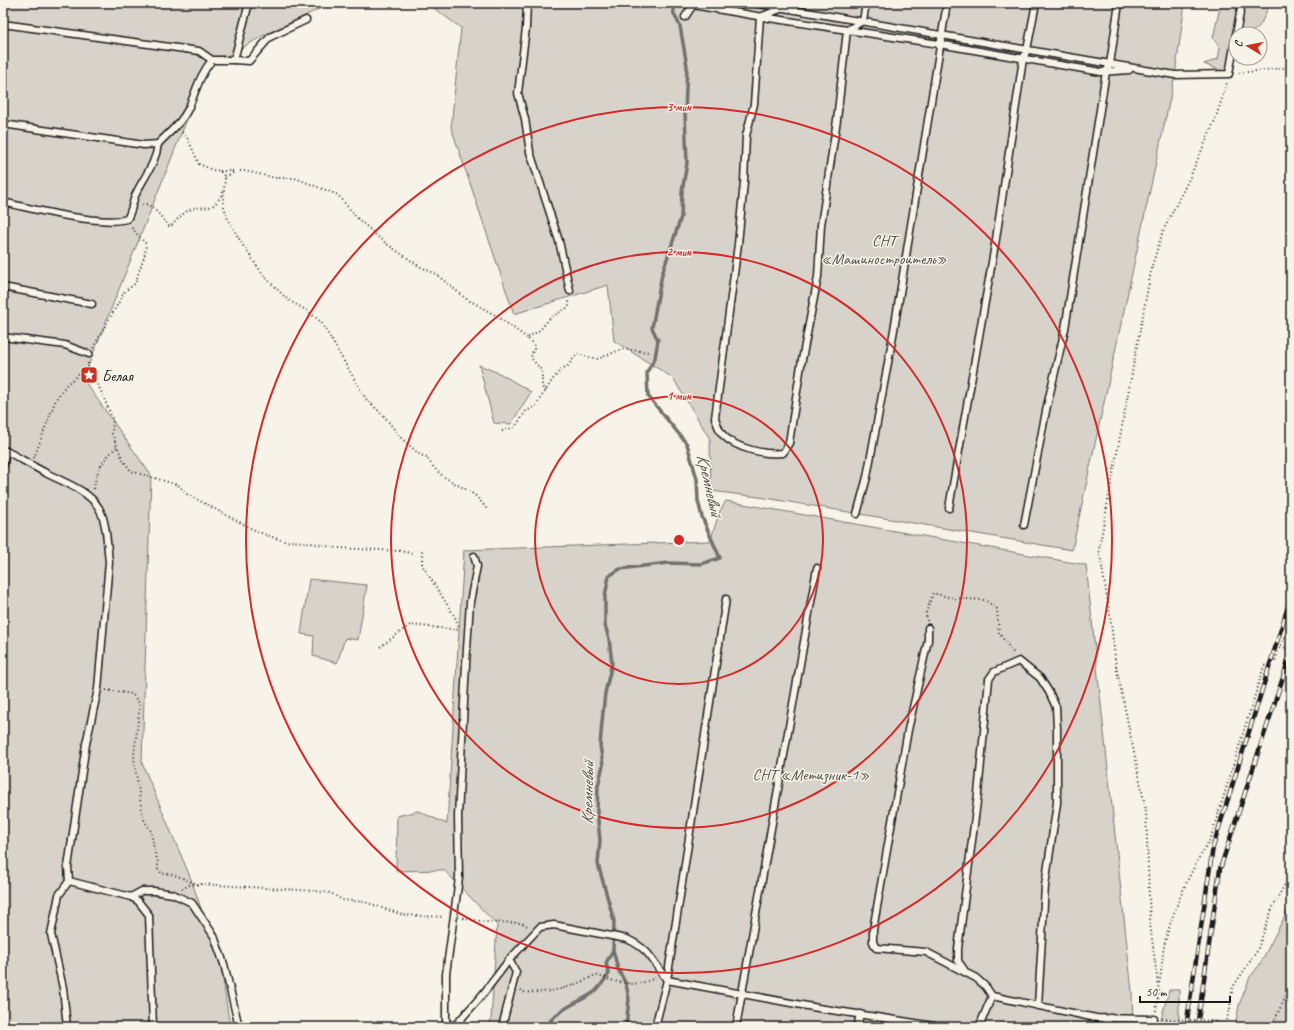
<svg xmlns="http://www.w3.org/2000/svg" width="1294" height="1030" font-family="Caveat,sans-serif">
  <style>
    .green { fill: #d7d3cb; stroke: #7a7874 }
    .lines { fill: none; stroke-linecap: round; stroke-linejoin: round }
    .stream { stroke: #72716c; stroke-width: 3.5 }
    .lane-casing { stroke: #1c1c1c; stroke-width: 9 }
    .path { stroke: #1c1c1c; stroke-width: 2; stroke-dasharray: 1 3; stroke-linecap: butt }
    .lane { stroke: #f7f3e8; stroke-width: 6 }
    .rail-casing { stroke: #1c1c1c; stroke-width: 4.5 }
    .rail { stroke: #f7f3e8; stroke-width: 3; stroke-dasharray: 9; stroke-linecap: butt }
    .ring { fill: none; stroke: #d62828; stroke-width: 2 }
    .labels { text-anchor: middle; stroke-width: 3; stroke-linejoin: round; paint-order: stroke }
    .park-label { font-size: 16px; fill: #545351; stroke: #f7f3e8 }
    .poi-label { font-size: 16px; fill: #1c1c1c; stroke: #f7f3e8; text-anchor: start }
    .water-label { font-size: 17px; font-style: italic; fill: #565452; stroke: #f7f3e8 }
    .centre { fill: #d62828; stroke: #f7f3e8; stroke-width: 2 }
    .ring-label { font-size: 12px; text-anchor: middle; font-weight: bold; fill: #d62828; stroke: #f7f3e8; stroke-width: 3; stroke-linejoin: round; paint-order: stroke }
  </style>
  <rect width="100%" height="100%" fill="#f7f3e8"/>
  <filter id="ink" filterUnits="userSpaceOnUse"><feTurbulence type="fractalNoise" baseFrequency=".025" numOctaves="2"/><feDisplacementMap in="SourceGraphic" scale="8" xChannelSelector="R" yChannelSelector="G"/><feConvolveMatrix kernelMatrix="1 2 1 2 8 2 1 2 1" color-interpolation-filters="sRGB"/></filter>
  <g filter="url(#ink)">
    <g class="green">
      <polygon points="3,3 332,3 268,33 208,67 83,379 151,475 142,763 191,879 221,967 230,1027 3,1027"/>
      <polygon points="427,3 1185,3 1175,75 1072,550 766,498 711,491 710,439 673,378 614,341 608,285 514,314 451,127 461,28"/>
      <path d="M1221,3H1270C1260,24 1262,34 1236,34V57L1229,74L1204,64L1218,59L1220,48L1213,38Z"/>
      <polygon points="479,365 501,374 531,392 511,424 494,423"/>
      <polygon points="726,501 1086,565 1132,992 1133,1027 488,1027 491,1020 497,925 444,870 396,871 397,816 418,811 447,824 464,550 710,541 720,511"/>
      <polygon points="309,579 367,585 358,640 345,638 337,663 313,656 314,636 301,634"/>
      <polygon points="1291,904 1291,1027 1235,1027 1239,1005 1250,977 1259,966"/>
      <polygon points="1169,990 1179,990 1179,1027 1159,1027"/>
    </g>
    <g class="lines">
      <g class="stream">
        <polyline points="613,950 618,969 626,984 629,999 626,1027"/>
        <path d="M546,1027C557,1009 576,1004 593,993C599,989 604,980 609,974L606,963L613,950L614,921L598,864L600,840L597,811L598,786L603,765L600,745L602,722L605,693L612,663L609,639L605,625V596L609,576L620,569L668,563L701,564L720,558L702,517L698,501L697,479L687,444L648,396L647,372L655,358L658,340L652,328L662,274L681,217L682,192L687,163L685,113L687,66L680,26L674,14L673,3"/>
      </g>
      <g class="lane-casing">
        <g id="lane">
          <polyline points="527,3 526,28 518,93 525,119 530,152 559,241 570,291"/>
          <polyline points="754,3 1175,75 1229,74 1236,35"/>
          <path d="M783,3V8L760,17L754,104L746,136L744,182L738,244L715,418C717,423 719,431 723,435C736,449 766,455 783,453L789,443L801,365L818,277L821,225L837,120L847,30L863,21L866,3"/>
          <polyline points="685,17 693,5 769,18 939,44 1101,72 1129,70"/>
          <polyline points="3,24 199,51 212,60 234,60 249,3"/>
          <polyline points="1236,34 1242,3"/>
          <polyline points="234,60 249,61 270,37 306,20"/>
          <path d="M3,124L144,145L158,144C167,134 181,124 187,111C196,93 198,77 212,60"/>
          <path d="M3,202C32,209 99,226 127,219C132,211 132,204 135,196C143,178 156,164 158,144"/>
          <polyline points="3,287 92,304"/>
          <polyline points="3,337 65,345 89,354"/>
          <polyline points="3,450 6,451 3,466"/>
          <path d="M6,451C20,458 32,466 46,473C63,482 88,490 99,508C107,523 107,545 109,562L98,689L86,744L68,867L69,881L59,895L51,934L63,988L67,1027"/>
          <polyline points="949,508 996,239 1023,59 1027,50 1036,3"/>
          <polyline points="857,514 867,477 894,330 947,3"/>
          <polyline points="1024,525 1047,406 1065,329 1106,72 1110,64 1119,3"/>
          <polyline points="928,628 928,640 908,730 873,930 873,942 876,948 926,952 976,978 986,987 992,996"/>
          <polyline points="69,881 131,897 138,901 149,915 153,1027"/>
          <polyline points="131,897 142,891 154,891 173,894 192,903 214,936 224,964 239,1027"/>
          <polyline points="965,971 958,961 958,949 978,794 989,679 994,672 1019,661 1040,678 1049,692 1056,707 1057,729 1057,803 1045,886 1038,1006"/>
          <polyline points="455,1026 446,1022 446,974 459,878 458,816 466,664 470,602 477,566 474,556"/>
          <path d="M454,1027L483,994L509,960L540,927L554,925L627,939C651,950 652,961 667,980L818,1008L941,1027"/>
          <polyline points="502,1027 516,972 509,960"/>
          <polyline points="655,1027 667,980 726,599"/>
          <polyline points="736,1027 817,568"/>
          <polyline points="857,1027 860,1014"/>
          <polyline points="979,1027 992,996 1096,1018 1154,1019"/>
          <polyline points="1102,1027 1110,1018"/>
        </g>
      </g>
      <g class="path">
        <polyline points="1239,73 1291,67"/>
        <path d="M182,132L188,139L199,164L213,170L220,171L225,177L223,203L227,217L242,244L264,276L288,300L309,312L321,322L366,399L385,417L399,436L420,455L427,457C437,478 456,482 473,494C479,498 483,505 488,510"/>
        <polyline points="220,171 245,171 276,178 295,178 338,195 357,218 384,242 419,266 436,274 465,298 497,316 527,338"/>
        <polyline points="225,177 235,172"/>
        <path d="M142,205L147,204C158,211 161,218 170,227C176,221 182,214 189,210C205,203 211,216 223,192"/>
        <path d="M93,348L125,291L136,283C138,269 146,259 146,244L130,226"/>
        <polyline points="88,363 88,367 101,391 113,420 112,434 123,460 131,471 178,485 187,494 258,532 284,541 306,542 337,548 401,551 414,554"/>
        <polyline points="546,391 542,387 542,371 532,359 531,354 534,350 534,344 527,338 540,330 550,318 569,307 569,300"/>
        <polyline points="502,431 515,427 526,411 535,407 553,379 563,368 567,367 577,354 598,359 622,349 649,352"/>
        <polyline points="34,458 56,399 66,385 88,367"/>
        <path d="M94,489C96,470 104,458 118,446"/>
        <polyline points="422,551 422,565 455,617 459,627"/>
        <polyline points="927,621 926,613 933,593 952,598 985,600 997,609 999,633 1014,654"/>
        <polyline points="1281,645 1291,652"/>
        <polyline points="380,647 410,625 460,630"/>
        <path d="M106,690L132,694L140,704L134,755L135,767L143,818L151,831L155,853L158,862V869L162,874C174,872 186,881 198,884"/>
        <polyline points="182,889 189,885 201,884 316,891 331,893 342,900 365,902 403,915 444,917"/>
        <polyline points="463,918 486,922 522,923 529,927"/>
        <path d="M1159,983C1162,971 1162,959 1164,947C1170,916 1192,866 1210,840L1264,666L1275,660L1291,621"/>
        <path d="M521,990L522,992C550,994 571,988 595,975C618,982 632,989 655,978"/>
        <polyline points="1156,1011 1159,992 1150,924 1146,810 1116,666 1110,615 1099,549 1152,266 1163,231 1190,177 1215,120 1227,83"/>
        <polyline points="1162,1019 1213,1021 1234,1027"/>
        <polyline points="1225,1024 1230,1009 1231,997 1233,987 1257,951 1272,909 1291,872"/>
        <polyline points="1273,1027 1276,1017 1291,985"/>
      </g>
      <use href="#lane" class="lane"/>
      <g class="rail-casing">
        <g id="rail">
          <polyline points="1186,1027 1213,847 1291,597"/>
          <polyline points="1197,1027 1220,869 1291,653"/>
        </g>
      </g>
      <use href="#rail" class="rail"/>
    </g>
  </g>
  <g class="ring">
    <circle cx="679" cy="540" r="144"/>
    <circle cx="679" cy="540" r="288"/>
    <circle cx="679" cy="540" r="433"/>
  </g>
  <defs>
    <g id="sight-square" transform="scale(0.9)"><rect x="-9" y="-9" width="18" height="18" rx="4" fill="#c8321e" stroke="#f7f3e8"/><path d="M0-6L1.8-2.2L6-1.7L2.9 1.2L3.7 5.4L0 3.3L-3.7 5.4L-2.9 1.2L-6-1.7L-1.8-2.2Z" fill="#fff"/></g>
  </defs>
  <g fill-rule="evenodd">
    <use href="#sight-square" x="89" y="375"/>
  </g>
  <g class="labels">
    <g class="park-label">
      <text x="884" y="246">СНТ<tspan x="884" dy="18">«Машиностроитель»</tspan></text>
      <text x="811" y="780">СНТ «Метизник-1»</text>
    </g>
    <g class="poi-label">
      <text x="102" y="381">Белая</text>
    </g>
    <g class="water-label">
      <text transform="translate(710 485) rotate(77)" y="6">Кремневый</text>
      <text transform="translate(587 793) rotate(-89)" y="6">Кремневый</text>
    </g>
  </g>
  <circle cx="679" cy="540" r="6" class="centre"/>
  <g class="ring-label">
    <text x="679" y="111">3 мин</text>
    <text x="679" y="256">2 мин</text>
    <text x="679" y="400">1 мин</text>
  </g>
  <rect width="1294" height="1030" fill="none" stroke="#f7f3e8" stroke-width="16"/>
  <rect x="8" y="8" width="1278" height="1014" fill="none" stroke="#1c1c1c" stroke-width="1.5" filter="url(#ink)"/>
  <g transform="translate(1248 46) rotate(280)"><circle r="19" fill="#f7f3e8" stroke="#9f9d96"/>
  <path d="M0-3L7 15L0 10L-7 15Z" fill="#c8321e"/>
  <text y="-6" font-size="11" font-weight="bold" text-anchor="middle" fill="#1c1c1c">С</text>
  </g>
  <path d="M1140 996v6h90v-6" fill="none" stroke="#1c1c1c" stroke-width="2"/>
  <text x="1146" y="996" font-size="12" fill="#1c1c1c" stroke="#f7f3e8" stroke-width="3" paint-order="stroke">50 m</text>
</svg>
